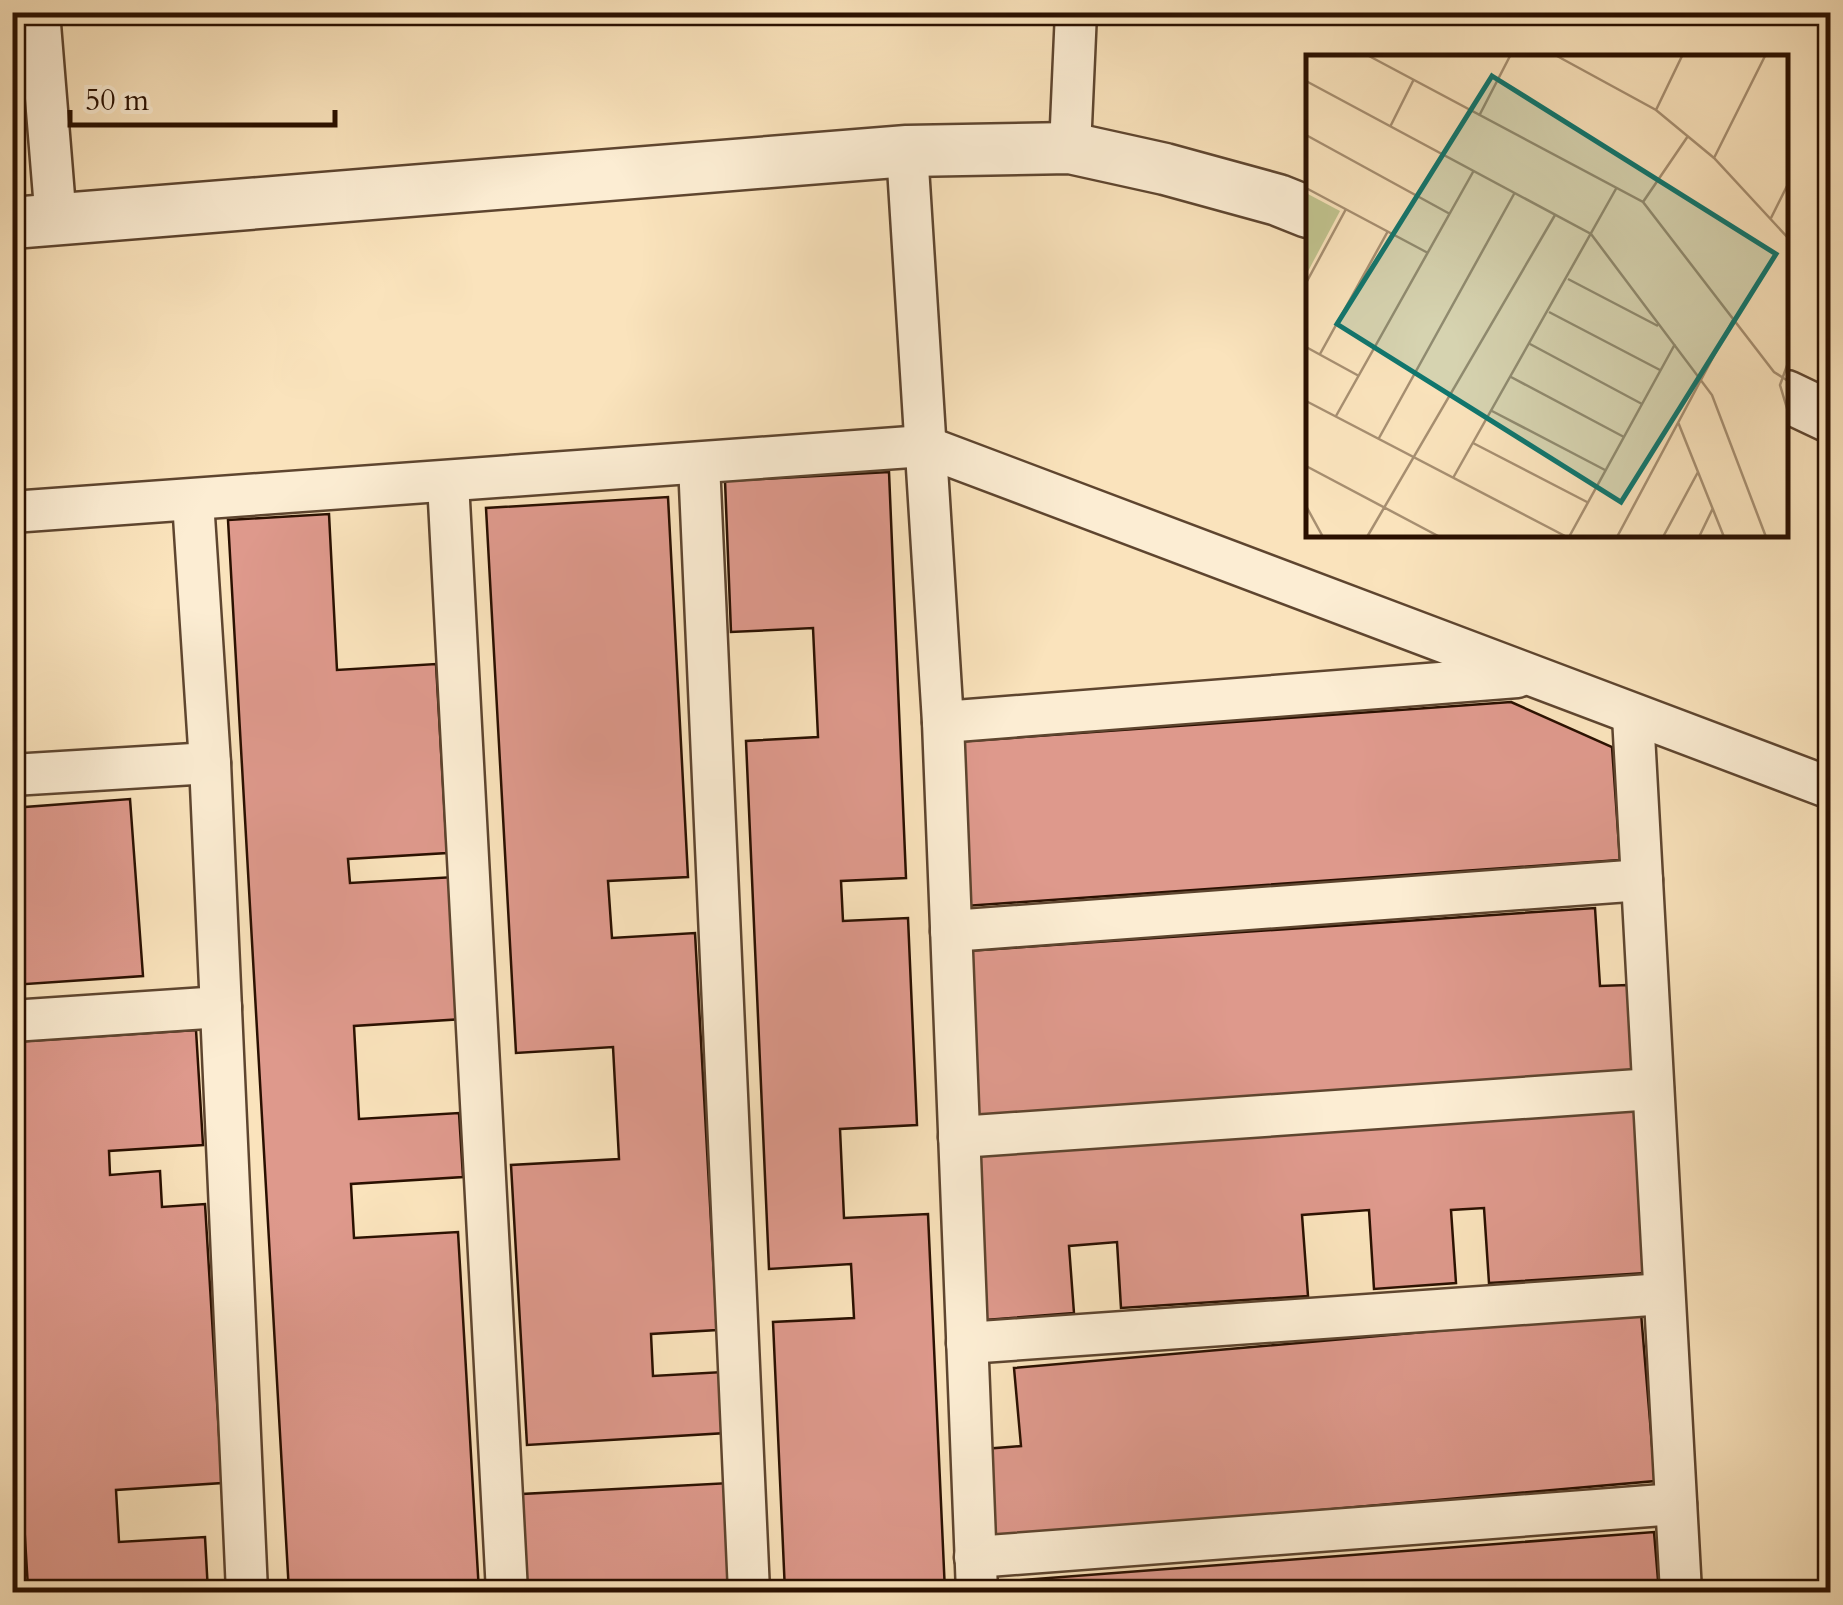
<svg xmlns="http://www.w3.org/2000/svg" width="1843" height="1605" font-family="Cardo,serif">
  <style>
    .building { fill: #de998c; stroke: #2a1000; stroke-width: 2.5 }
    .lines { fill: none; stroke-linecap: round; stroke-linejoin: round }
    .minor-casing { stroke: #5e452f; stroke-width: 45 }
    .tertiary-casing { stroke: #5e452f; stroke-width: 55 }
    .minor { stroke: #fcedd3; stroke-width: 40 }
    .tertiary { stroke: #fcedd3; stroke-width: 50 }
    .inset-road { fill: none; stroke: #a78f71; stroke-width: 2.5 }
    .view { fill: #0f766e; fill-opacity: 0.15; stroke: #0f766e; stroke-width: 5 }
    .inset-edge { fill: none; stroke: #2a1000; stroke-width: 5 }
  </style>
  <rect width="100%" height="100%" fill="#fae3bc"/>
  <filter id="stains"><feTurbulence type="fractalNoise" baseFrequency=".002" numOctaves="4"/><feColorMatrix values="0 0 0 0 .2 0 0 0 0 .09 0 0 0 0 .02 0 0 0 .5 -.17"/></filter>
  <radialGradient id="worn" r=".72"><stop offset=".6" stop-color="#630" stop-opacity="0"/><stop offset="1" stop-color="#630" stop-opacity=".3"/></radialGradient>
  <g class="building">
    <polygon points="889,472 906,878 841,881 843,921 908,918 917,1125 840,1129 844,1218 928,1214 945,1592 785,1592 773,1322 854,1318 851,1264 769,1269 746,741 818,737 813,628 731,632 725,481"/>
    <polygon points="668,497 688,877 608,881 612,938 695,933 717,1330 651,1334 653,1376 723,1372 726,1433 527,1445 511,1165 619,1159 613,1047 516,1053 486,508"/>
    <polygon points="329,514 337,670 436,664 447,853 348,859 350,883 455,877 463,1019 354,1026 359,1119 459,1113 463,1177 351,1184 354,1238 458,1232 479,1592 289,1592 228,520"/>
    <polygon points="1511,702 1612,747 1620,860 965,906 955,742"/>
    <polygon points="130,799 143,976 12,985 12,808"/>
    <polygon points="1595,908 1600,986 1628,985 1634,1077 977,1122 966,951"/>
    <polygon points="196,1030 203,1145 109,1151 110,1175 160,1171 162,1207 205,1204 222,1483 116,1490 119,1542 205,1537 208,1592 114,1592 113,1582 28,1588 12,1323 12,1042"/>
    <polygon points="1635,1109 1646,1273 1489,1283 1484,1208 1451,1210 1456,1283 1374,1289 1369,1210 1302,1215 1308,1296 1121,1308 1117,1242 1069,1246 1074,1313 985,1320 974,1154"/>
    <polygon points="1641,1313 1655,1481 991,1539 984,1449 1021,1446 1014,1368"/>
    <polygon points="730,1483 736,1592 526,1592 522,1494"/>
    <polygon points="1654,1532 1659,1592 997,1592 996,1582"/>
  </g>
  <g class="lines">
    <g class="minor-casing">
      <g id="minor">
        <polyline points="39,12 56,221"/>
        <polyline points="1070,148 1076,12"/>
        <polyline points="907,151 943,722 977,1592"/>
        <polyline points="699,463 749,1592"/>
        <polyline points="448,482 507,1592"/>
        <polyline points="193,501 210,763 247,1592"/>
        <polyline points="12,512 924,446 1830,788"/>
        <polyline points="1633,716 1681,1592"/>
        <polyline points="943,722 1517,677"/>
        <polyline points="12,775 210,763"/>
        <polyline points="951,931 1642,880"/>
        <polyline points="12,1021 221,1007"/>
        <polyline points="959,1137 1653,1089"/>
        <polyline points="967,1343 1664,1294"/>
        <polyline points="975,1557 1676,1504"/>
      </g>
    </g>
    <g class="tertiary-casing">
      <g id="tertiary">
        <polyline points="12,223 907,151 1070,148 1165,169 1278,200 1308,212"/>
        <polyline points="1786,396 1830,417"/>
      </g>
    </g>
    <use href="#minor" class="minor"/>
    <use href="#tertiary" class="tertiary"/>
  </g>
  <g transform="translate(1306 55)">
    <rect width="482" height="482" fill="#fae3bc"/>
    <path d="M0,138L34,156L0,220Z" fill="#c1c38e"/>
    <path class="inset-road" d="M63,1L337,147L468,317L482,326M251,1L350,55L408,103L483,184M0,26L285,179L406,340L460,482M350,55L376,1M173,61L204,1M84,72L108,24M0,80L144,159M408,103L459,1M0,133L122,198M337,147L382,81M465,163L483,127M262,224L352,271M0,228L40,154M243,257L354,315M224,289L336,349M0,292L53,321M14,299L82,176M483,305L474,330L483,360M205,322L318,382M0,346L261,482M186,356L299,415M30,361L167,117M372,367L418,482M73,383L208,139M167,388L281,447M0,411L134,482M147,423L311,132M0,451L17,482M61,482L249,160M263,482L369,289M311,482L428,263M357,482L392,417M393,482L407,453"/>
    <path class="view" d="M186,21L470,199L315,447L31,269Z"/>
    <rect width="482" height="482" class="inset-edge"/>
  </g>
  <rect width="1843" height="1605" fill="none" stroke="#fae3bc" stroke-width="50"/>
  <rect x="15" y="15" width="1813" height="1575" fill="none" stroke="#2a1000" stroke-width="5"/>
  <rect x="25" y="25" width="1793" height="1555" fill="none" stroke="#2a1000" stroke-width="2.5"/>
  <path d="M70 110v15h265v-15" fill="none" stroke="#2a1000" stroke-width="5"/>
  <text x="85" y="110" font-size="30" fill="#2a1000" stroke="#fcedd3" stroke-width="8" paint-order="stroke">50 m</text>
  <rect width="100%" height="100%" filter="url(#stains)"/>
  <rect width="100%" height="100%" fill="url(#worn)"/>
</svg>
